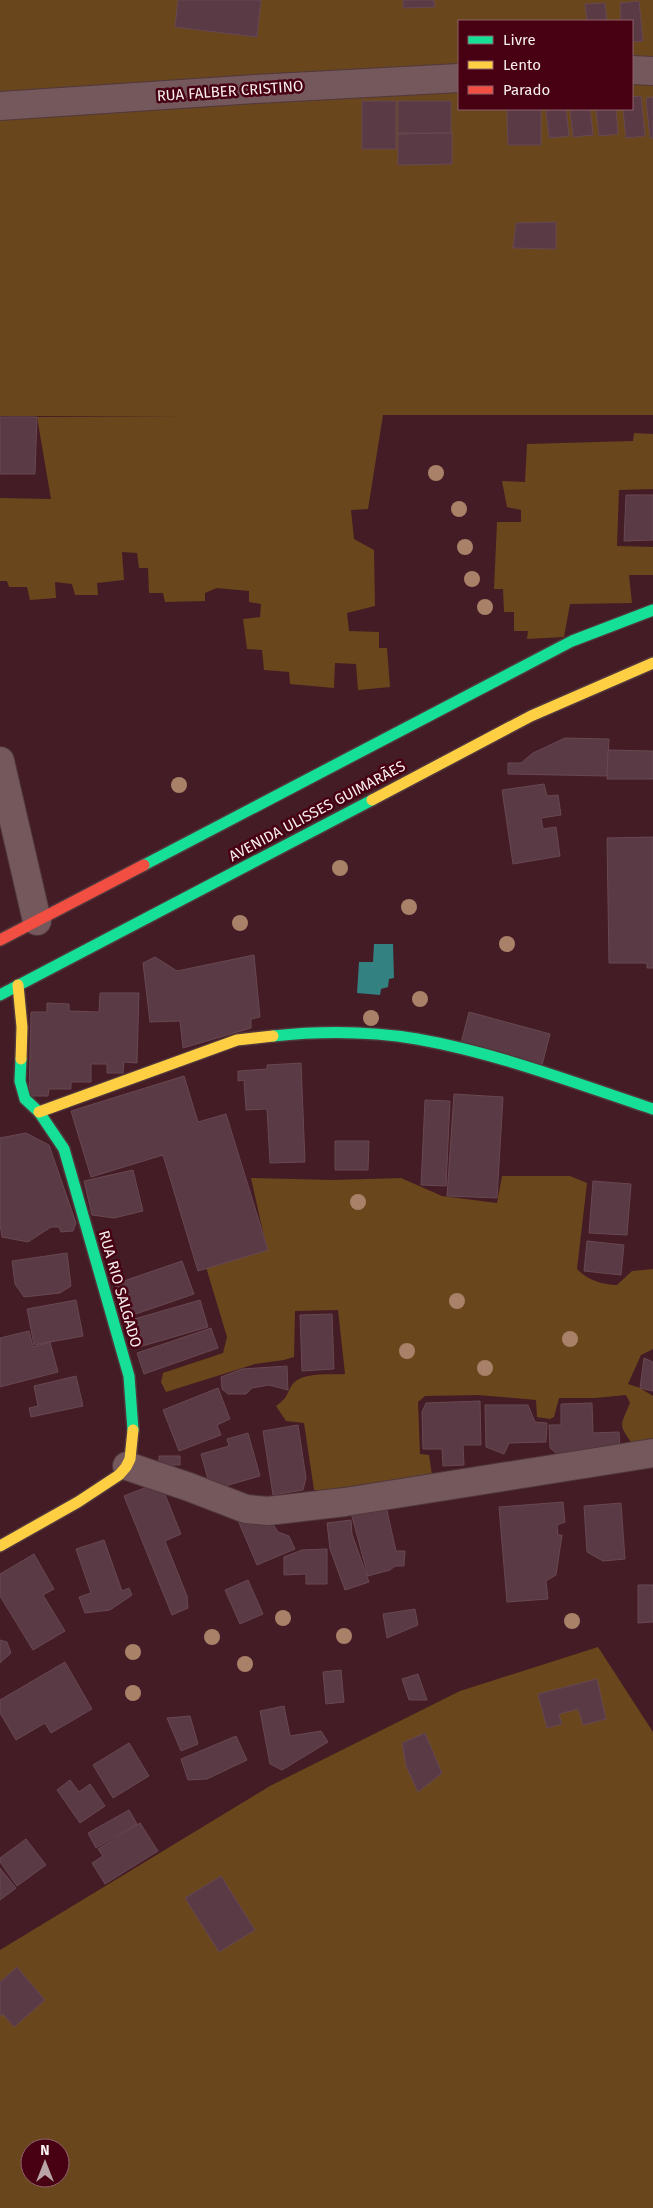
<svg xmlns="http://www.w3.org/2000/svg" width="653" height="2208" font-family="'Fira Sans',sans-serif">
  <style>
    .green { fill: #69461c; fill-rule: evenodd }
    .water { fill: #348181 }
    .building { fill: #593a45; stroke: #684852 }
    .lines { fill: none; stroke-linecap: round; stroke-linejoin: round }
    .street-casing { stroke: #51383d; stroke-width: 30 }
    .fast-casing { stroke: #51383d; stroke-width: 14 }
    .slow-casing { stroke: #51383d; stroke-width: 14 }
    .jam-casing { stroke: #51383d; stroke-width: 14 }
    .street { stroke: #75585c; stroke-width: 28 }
    .fast { stroke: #16e098; stroke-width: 11 }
    .slow { stroke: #ffcf43; stroke-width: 11 }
    .jam { stroke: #f24e42; stroke-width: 11 }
    .tree { fill: #a98169 }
    .labels { text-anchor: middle; stroke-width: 5; stroke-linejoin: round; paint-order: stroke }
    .street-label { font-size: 15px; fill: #f8efef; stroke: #480013 }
  </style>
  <rect width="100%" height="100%" fill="#441c25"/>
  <g class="green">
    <path d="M0,0H653V415H383L368,509L351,510L354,539L374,550L375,606L347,613L349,631L379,632V648H387L390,687L358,690L356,664L335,663L334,688L290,684L289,672L264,670L262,650L247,649L243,619L260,617L261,604L249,602V591L217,588L205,593V601L165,602L163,593H149L148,568H139L137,553L122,552L124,580L97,583L98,595H75L72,584L55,582L56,598L30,600L27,587H9L7,581H0V498L51,499L37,417L185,416H0ZM459,21H632V109H459Z"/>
    <polygon points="634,433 653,434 653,489 619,490 617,546 653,547 653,575 629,575 632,603 570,604 564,637 527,639 528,631 514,631 514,612 504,612 503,589 494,589 497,522 521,522 521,510 507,507 502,481 525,482 527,444 633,441"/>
    <path d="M502,1176H570L587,1183L577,1269C587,1280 603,1285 617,1285L632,1271L653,1269V1349L641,1355L628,1384L640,1388L653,1396V1445L634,1446C618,1424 620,1427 630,1403L626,1395L595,1398H559L554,1417L550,1419L537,1417L536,1400L478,1395L425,1396L418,1402L420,1454L429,1455L432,1475L351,1490H314L304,1423L286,1421L276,1406C288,1397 285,1397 292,1385C302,1371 330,1375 345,1374L338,1310L295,1311L294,1357L284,1360L255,1364L166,1392L161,1382L163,1373L223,1353L227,1337L206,1267L267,1250L251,1178L332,1180L401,1178L442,1196L497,1203Z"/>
    <path d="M598,1647L653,1732V2208H0V1950L270,1786L460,1691ZM30,2148H60V2178H30Z"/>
  </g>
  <polygon class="water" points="374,944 393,944 394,978 389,979 388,987 381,989 380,995 357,993 359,962 373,962"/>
  <g class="building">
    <polygon points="178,0 261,0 257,37 175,27"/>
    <polygon points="403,0 434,0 435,7 403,8"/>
    <polygon points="639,1 643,41 632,42 632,21 621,21 620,3"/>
    <polygon points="605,3 607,21 587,21 585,4"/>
    <polygon points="641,96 645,136 626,138 623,109 632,109 632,97"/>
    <polygon points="653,97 653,138 650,138 646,98"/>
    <rect x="362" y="101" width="34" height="48"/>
    <rect x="398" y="101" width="53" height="32"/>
    <polygon points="507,109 541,109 541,145 508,145"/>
    <polygon points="546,109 566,109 569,136 549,138"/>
    <polygon points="570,109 590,109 593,135 573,137"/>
    <polygon points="596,109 616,109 618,134 599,136"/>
    <polygon points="452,133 452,164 398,165 398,134"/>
    <polygon points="556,222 556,249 513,248 516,223"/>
    <polygon points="0,417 37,417 35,474 0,474"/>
    <polygon points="626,495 653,495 653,540 624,541"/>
    <polygon points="565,738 609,739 607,776 508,774 508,763 521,763 533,753"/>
    <polygon points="608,750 653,751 653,779 607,779"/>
    <polygon points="544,784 547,796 558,795 561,815 541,818 543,829 556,827 560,856 513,864 502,790"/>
    <polygon points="653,837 653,968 647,968 647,963 609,963 607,838"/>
    <polygon points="254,955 260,1017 251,1019 251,1028 183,1048 180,1021 150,1022 143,963 155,957 177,971"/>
    <polygon points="100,993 139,993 137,1063 124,1062 123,1073 107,1073 107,1064 91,1064 91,1082 71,1082 71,1089 49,1089 48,1096 29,1096 31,1012 47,1012 47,1003 69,1004 69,1011 99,1012"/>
    <polygon points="469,1012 550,1034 542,1065 461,1043"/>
    <polygon points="301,1063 305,1162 270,1163 267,1109 246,1110 244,1080 238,1081 238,1071 267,1069 267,1065"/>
    <polygon points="184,1076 198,1122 226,1114 268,1250 198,1271 163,1155 91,1177 71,1111"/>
    <polygon points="454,1094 503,1097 497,1198 447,1196"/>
    <polygon points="425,1100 450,1101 446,1186 421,1185"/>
    <polygon points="26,1133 49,1145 76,1223 73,1231 61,1232 59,1227 51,1227 28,1242 2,1237 0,1224 0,1138"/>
    <polygon points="335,1141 369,1141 368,1170 335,1170"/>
    <polygon points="133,1170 143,1211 114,1218 92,1215 84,1181"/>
    <polygon points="593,1181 631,1184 627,1235 589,1233"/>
    <polygon points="587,1241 624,1245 621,1275 584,1271"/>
    <polygon points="67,1253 71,1286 60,1293 24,1297 15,1284 12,1261"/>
    <polygon points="182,1261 194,1294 127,1317 115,1284"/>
    <polygon points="76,1300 83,1336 34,1345 27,1309"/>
    <polygon points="200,1300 208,1327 139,1347 131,1320"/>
    <polygon points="332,1314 334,1369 302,1371 300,1315"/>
    <polygon points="211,1328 218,1348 144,1374 137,1353"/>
    <polygon points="29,1331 33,1347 50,1342 58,1372 0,1387 0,1338"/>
    <polygon points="644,1358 653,1362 653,1391 640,1388"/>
    <polygon points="287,1366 288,1390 269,1385 252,1388 246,1394 228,1394 222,1389 221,1377 242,1369"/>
    <polygon points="76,1376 83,1406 31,1417 29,1408 38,1406 34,1386"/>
    <polygon points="218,1388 230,1419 217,1425 221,1435 179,1451 163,1410"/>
    <polygon points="480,1401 481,1445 463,1445 464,1465 443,1466 442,1449 423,1449 422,1412 426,1403"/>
    <polygon points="592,1403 593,1433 619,1432 620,1450 561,1457 550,1448 549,1425 561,1425 561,1404"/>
    <polygon points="485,1405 528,1405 535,1422 547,1423 546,1442 509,1443 504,1454 486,1447"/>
    <polygon points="298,1425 306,1478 303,1490 273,1495 263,1431"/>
    <polygon points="248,1433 260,1476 211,1490 201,1454 229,1446 227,1439"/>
    <polygon points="159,1456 180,1456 180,1465 172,1465 172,1475 159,1470"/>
    <polygon points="160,1482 181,1534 165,1541 187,1596 188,1608 172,1615 124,1496"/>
    <polygon points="563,1502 565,1522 557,1525 558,1535 562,1535 556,1575 546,1581 548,1599 507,1602 499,1507"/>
    <polygon points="621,1503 625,1559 603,1561 587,1552 584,1506"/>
    <polygon points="386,1506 396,1551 405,1551 404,1566 395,1566 390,1570 368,1576 351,1513"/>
    <polygon points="266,1514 278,1532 289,1536 295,1549 257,1565 237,1518"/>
    <polygon points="351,1520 352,1534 369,1582 345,1590 330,1549 327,1523"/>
    <polygon points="104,1540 122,1591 129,1588 132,1595 110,1610 85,1613 79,1597 91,1593 76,1549"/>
    <polygon points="327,1549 327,1584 306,1584 306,1574 284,1575 284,1557 302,1550"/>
    <polygon points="34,1554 54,1589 43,1595 65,1631 33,1650 0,1596 0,1574"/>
    <polygon points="248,1580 263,1614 240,1624 225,1590"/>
    <polygon points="638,1585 653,1585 653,1622 638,1623"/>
    <polygon points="415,1609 418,1625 387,1638 383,1614"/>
    <polygon points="0,1640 7,1642 11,1653 0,1663"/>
    <polygon points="65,1662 92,1709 51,1733 45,1723 16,1740 0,1713 0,1700"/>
    <polygon points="341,1670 344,1702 326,1704 323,1672"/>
    <polygon points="418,1674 427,1700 409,1700 402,1679"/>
    <polygon points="597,1679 606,1719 583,1725 578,1709 559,1714 562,1724 547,1728 538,1694"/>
    <polygon points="284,1706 290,1736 321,1731 328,1742 282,1770 270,1764 260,1711"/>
    <polygon points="190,1716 198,1744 181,1751 167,1718"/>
    <polygon points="425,1733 442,1773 418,1792 406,1766 402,1743"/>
    <polygon points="236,1736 247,1760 207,1779 188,1780 181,1759"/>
    <polygon points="129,1743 149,1776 113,1798 93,1765"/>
    <polygon points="70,1780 79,1792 90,1784 105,1806 80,1823 57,1790"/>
    <polygon points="129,1810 137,1824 96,1848 88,1833"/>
    <polygon points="140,1823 158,1851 105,1884 92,1863 103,1856 98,1849"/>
    <polygon points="26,1839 46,1865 17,1886 0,1862 0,1858"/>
    <polygon points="0,1868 16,1888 0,1900"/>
    <polygon points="221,1876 255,1930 219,1952 185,1898"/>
    <polygon points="17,1967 45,2000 14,2027 3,2014 0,2016 0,1982"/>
  </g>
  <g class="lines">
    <g class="street-casing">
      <g id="street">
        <polyline points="632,70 653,71"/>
        <polyline points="0,106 256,89 459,78"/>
        <polyline points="0,761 37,921"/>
        <polyline points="127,1466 189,1487 246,1509 268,1511 345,1502 653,1453"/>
      </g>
    </g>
    <g class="fast-casing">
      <g id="fast">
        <polyline points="144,865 572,641 653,610"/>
        <polyline points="0,995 372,800"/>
        <path d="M273,1036C320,1031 369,1031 417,1039C497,1053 575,1083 653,1109"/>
        <polyline points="21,1059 20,1081 25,1099 39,1112 64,1149 129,1376 133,1430"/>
      </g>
    </g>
    <g class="slow-casing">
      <g id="slow">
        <polyline points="372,800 531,716 653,663"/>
        <polyline points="18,985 22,1027 21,1059"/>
        <polyline points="39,1112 237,1040 273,1036"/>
        <polyline points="0,1546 78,1502 119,1475 126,1467 130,1459 133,1430"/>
      </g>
    </g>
    <g class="jam-casing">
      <polyline id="jam" points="0,940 144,865"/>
    </g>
    <use href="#street" class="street"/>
    <use href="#fast" class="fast"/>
    <use href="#slow" class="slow"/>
    <use href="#jam" class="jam"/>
  </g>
  <g class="tree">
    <circle cx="436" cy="473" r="8"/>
    <circle cx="459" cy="509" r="8"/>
    <circle cx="465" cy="547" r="8"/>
    <circle cx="472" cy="579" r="8"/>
    <circle cx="485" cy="607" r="8"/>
    <circle cx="179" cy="785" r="8"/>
    <circle cx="340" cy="868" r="8"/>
    <circle cx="409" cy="907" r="8"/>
    <circle cx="240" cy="923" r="8"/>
    <circle cx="507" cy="944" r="8"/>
    <circle cx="420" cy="999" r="8"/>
    <circle cx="371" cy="1018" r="8"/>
    <circle cx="358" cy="1202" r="8"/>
    <circle cx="457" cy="1301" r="8"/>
    <circle cx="570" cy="1339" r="8"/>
    <circle cx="407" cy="1351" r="8"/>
    <circle cx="485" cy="1368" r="8"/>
    <circle cx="283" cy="1618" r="8"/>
    <circle cx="572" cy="1621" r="8"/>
    <circle cx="344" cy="1636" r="8"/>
    <circle cx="212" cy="1637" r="8"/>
    <circle cx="133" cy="1652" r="8"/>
    <circle cx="245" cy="1664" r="8"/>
    <circle cx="133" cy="1693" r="8"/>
  </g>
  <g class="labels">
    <g class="street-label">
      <text transform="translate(230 91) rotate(-4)" y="5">RUA FALBER CRISTINO</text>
      <text transform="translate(317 811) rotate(-28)" y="5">AVENIDA ULISSES GUIMARÃES</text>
      <text transform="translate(120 1289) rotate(74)" y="5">RUA RIO SALGADO</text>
    </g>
  </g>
  <rect x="458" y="20" width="175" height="90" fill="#480013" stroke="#8e606b"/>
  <rect x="468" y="36" width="25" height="8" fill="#16e098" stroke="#8e606b"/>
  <text x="503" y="45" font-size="15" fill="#f8efef">Livre</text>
  <rect x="468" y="61" width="25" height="8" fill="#ffcf43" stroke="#8e606b"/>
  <text x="503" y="70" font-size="15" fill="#f8efef">Lento</text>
  <rect x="468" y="86" width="25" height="8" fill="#f24e42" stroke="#8e606b"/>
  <text x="503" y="95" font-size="15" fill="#f8efef">Parado</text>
  <g transform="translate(45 2163)"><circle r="24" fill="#480013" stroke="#8e606b"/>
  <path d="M0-4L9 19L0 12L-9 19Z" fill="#b9a5a8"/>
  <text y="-8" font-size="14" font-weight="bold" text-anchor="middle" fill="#f8efef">N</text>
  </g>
</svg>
